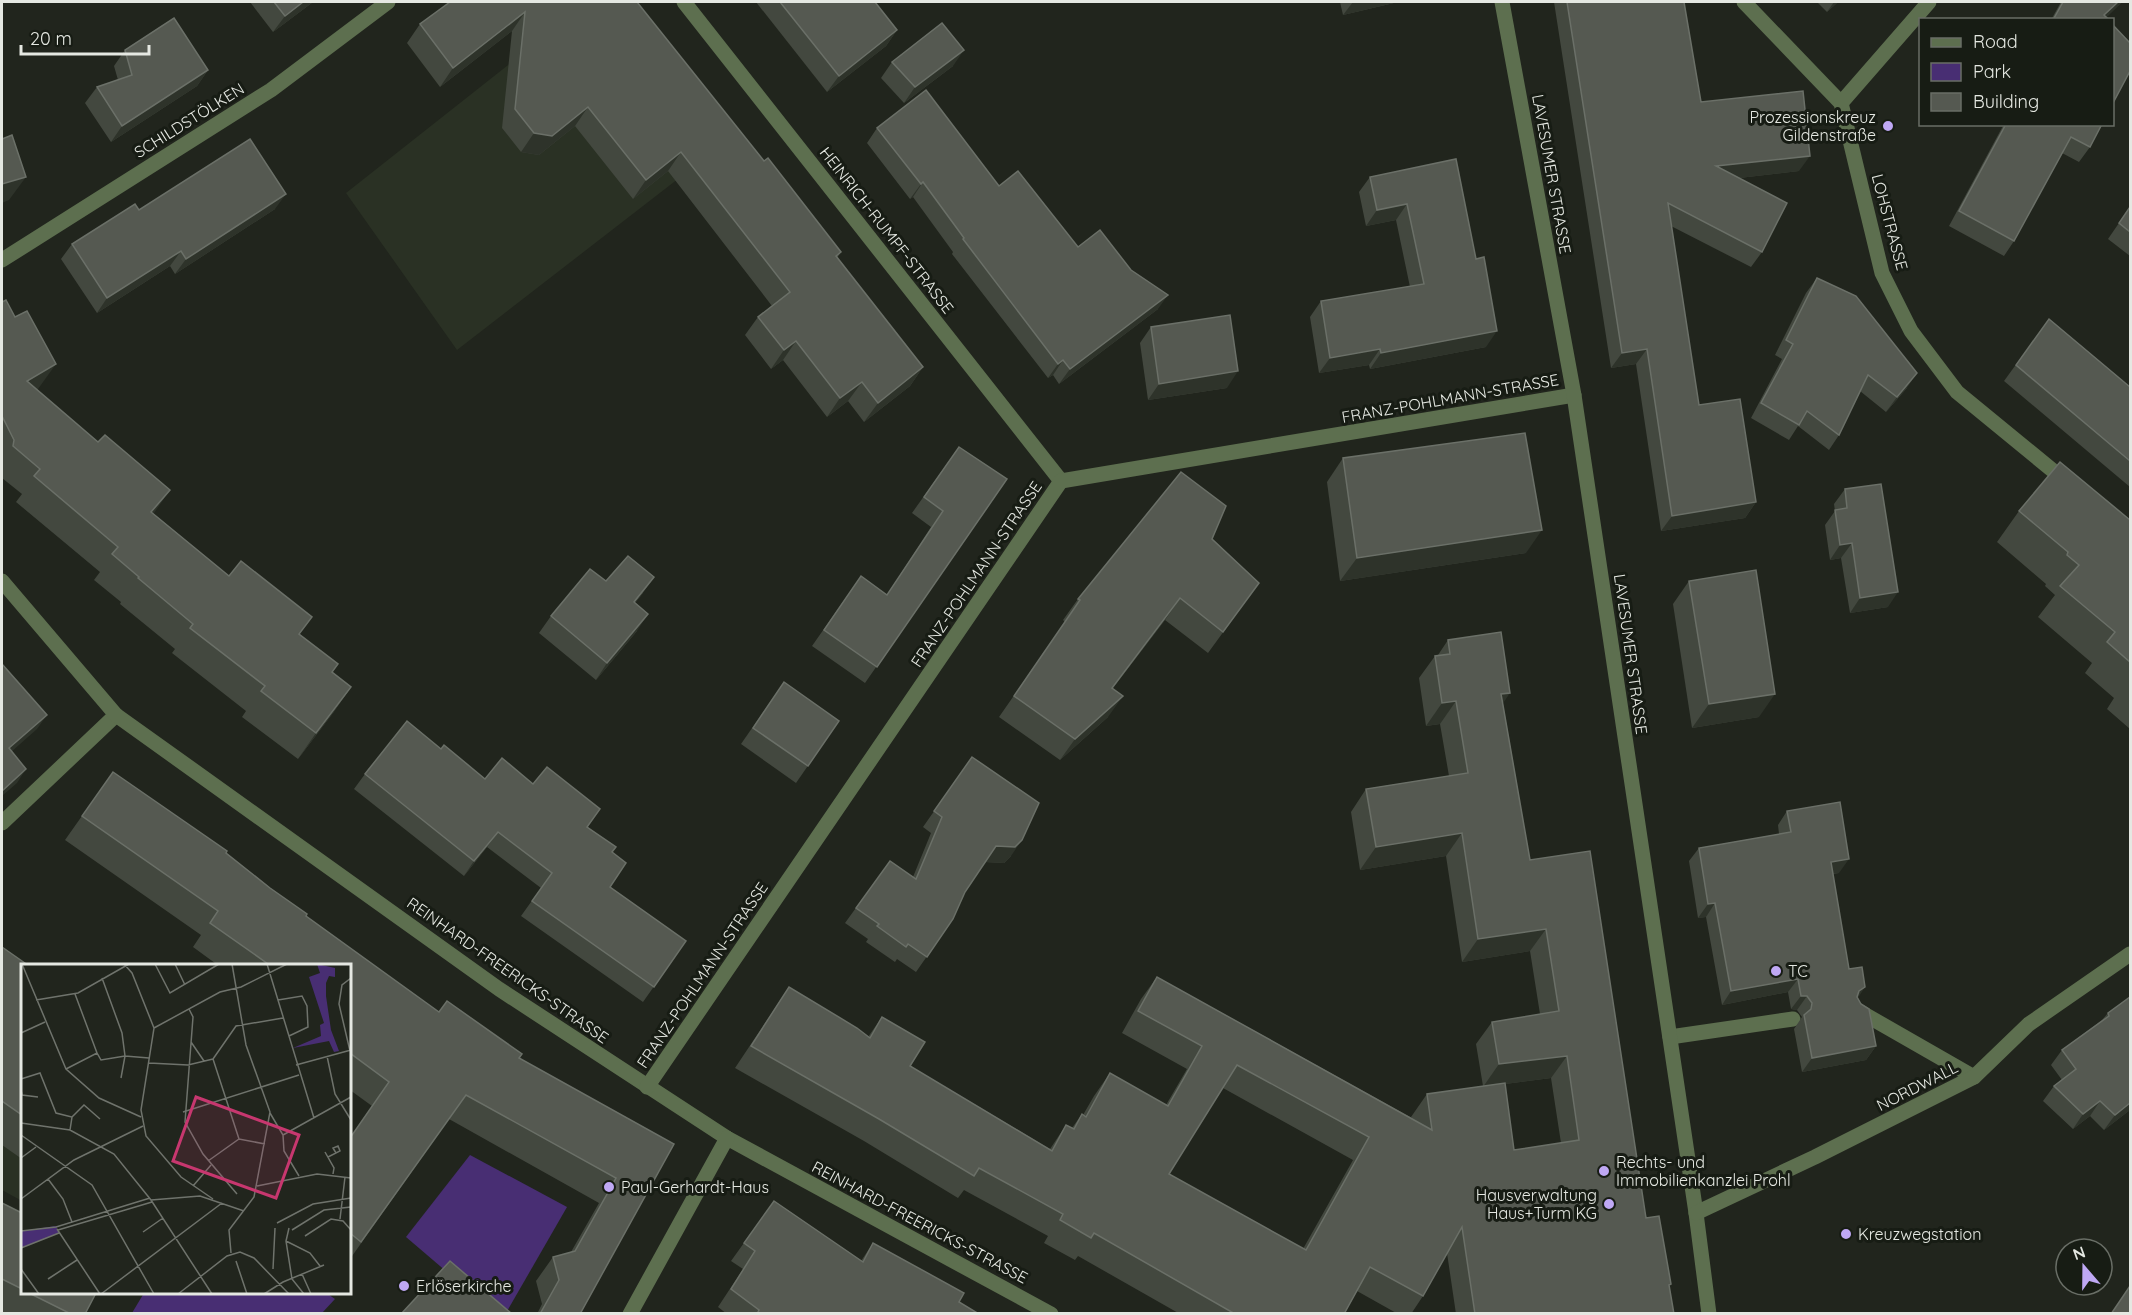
<svg xmlns="http://www.w3.org/2000/svg" width="2132" height="1315" font-family="Quicksand,sans-serif">
  <style>
    .built { fill: #2a3124 }
    .green { fill: #482e73 }
    .lines { fill: none; stroke-linecap: round; stroke-linejoin: round }
    .service { stroke: #5d6f4f; stroke-width: 15 }
    .minor { stroke: #5d6f4f; stroke-width: 15 }
    .tertiary { stroke: #5d6f4f; stroke-width: 15 }
    .wall { fill: #43483f; fill-rule: evenodd }
    .shaded-wall { fill: #2e332a }
    .building { fill: #555951; stroke: #6b7068; stroke-width: 1.5; fill-rule: evenodd }
    .poi-dot { fill: #bfa8f4; stroke: #171c14; stroke-width: 2 }
    .labels { text-anchor: middle; stroke-width: 6; stroke-linejoin: round; paint-order: stroke }
    .poi-label { font-size: 16px; fill: #e5e8e2; stroke: #171c14; text-anchor: start }
    .street-label { font-size: 16px; fill: #e5e8e2; stroke: #171c14 }
    .inset-road { fill: none; stroke: #6f736c; stroke-width: 1.5 }
    .view { fill: #c7376f; fill-opacity: 0.15; stroke: #c7376f; stroke-width: 3 }
    .inset-edge { fill: none; stroke: #e5e8e2; stroke-width: 3 }
  </style>
  <rect width="100%" height="100%" fill="#21251d"/>
  <g class="built">
    <polygon points="588,2 727,141 457,350 346,193"/>
    <polygon points="2,966 22,979 22,1201 2,1190"/>
  </g>
  <g class="green">
    <polygon points="470,1155 567,1207 506,1313 495,1313 406,1237"/>
    <polygon points="325,1292 335,1299 322,1313 132,1313 144,1293"/>
  </g>
  <g class="lines">
    <g class="service">
      <polyline points="2,823 116,715"/>
      <polyline points="1857,1010 1974,1077"/>
      <polyline points="1670,1037 1793,1019"/>
    </g>
    <g class="minor">
      <polyline points="684,2 1061,481"/>
      <polyline points="1744,2 1841,103 1882,273 1911,331 1957,392 2068,483"/>
      <polyline points="1841,103 1929,2"/>
      <polyline points="2,260 271,90 388,2"/>
      <polyline points="2,581 116,715 499,989 727,1138 1051,1314"/>
      <polyline points="647,1087 1061,481 1574,395"/>
      <polyline points="630,1314 727,1138"/>
    </g>
    <g class="tertiary">
      <polyline points="1502,2 1574,395 1696,1213 1709,1314"/>
      <polyline points="1696,1213 1815,1157 1974,1077 2029,1024 2130,954"/>
    </g>
  </g>
  <g class="wall">
    <polygon points="250,2 313,2 273,32"/>
    <polygon points="637,2 764,161 841,252 837,258 923,367 910,386 864,422 848,401 827,417 783,360 771,369 745,335 758,317 772,306 668,171 633,199 575,126 539,155 521,152 502,128 512,31 440,87 407,43 420,24"/>
    <polygon points="756,2 875,2 897,30 886,46 827,92"/>
    <polygon points="1340,2 1398,2 1343,15"/>
    <polygon points="1554,2 1684,2 1701,102 1799,171 1739,178 1762,252 1751,267 1671,226 1699,405 1756,502 1745,518 1661,531 1636,364 1611,368"/>
    <polygon points="1817,2 1838,2 1827,12"/>
    <polygon points="2061,2 2122,2 2106,17 2109,20 2051,20"/>
    <polygon points="125,50 208,70 197,86 111,142 85,103 97,87 118,80 114,66"/>
    <polygon points="892,62 953,66 904,103 881,78"/>
    <polygon points="2004,124 2102,124 2090,147 2079,162 2062,153 2014,241 2004,256 1949,226"/>
    <polygon points="877,128 999,186 1078,247 1158,309 1059,384 1053,375 1048,378 952,254 953,252 913,197 910,199 867,143"/>
    <polygon points="1456,159 1486,347 1370,369 1369,365 1319,373 1310,317 1321,301 1410,287 1396,220 1366,226 1359,192 1370,177"/>
    <polygon points="2130,207 2130,256 2108,239"/>
    <polygon points="275,209 175,274 170,266 97,313 61,259 72,244 139,210"/>
    <polygon points="1817,278 1907,388 1886,412 1860,391 1839,435 1829,450 1798,426 1789,440 1751,418 1782,359 1775,355 1806,293"/>
    <polygon points="2,302 37,390 154,514 299,634 333,673 351,687 333,713 298,759 242,717 246,711 172,653 175,649 120,604 121,602 94,580 100,572 16,502 22,494 2,478"/>
    <polygon points="2049,319 2130,387 2130,487 2004,381"/>
    <polygon points="1151,327 1227,388 1148,400 1140,343"/>
    <polygon points="959,447 1007,479 865,683 812,646 861,576 887,595 931,527 912,513"/>
    <polygon points="1343,458 1526,553 1340,581 1327,482"/>
    <polygon points="1845,489 1888,607 1850,613 1841,558 1830,560 1825,525 1835,511 1834,504"/>
    <polygon points="2019,511 2130,520 2130,729 2107,709 2114,698 2085,673 2092,663 2038,617 2055,595 2045,586 2046,584 1997,542"/>
    <polygon points="1212,539 1259,583 1208,653 1165,620 1113,688 1108,717 1060,760 999,717 1065,622 1063,620 1078,599"/>
    <polygon points="606,581 643,593 635,603 637,631 596,680 539,633 551,616"/>
    <polygon points="1689,581 1759,717 1692,728 1673,604"/>
    <path d="M1448,640L1503,704L1530,860L1669,1286L1674,1314H1456L1447,1253L1423,1296L1411,1314H1398L1357,1291L1344,1314H1180L1078,1256L1075,1260L1044,1243L1048,1236L964,1190L958,1198L864,1141L735,1068L789,987L868,1037L882,1017L910,1066L1050,1149L1066,1125L1072,1128L1082,1114L1083,1115L1094,1096L1110,1073L1166,1105L1187,1069L1122,1033L1141,999L1157,977L1412,1118L1411,1117L1427,1094L1483,1086L1476,1044L1492,1022L1540,1014L1530,951L1462,962L1446,856L1360,870L1351,812L1366,789L1449,776L1440,724L1426,726L1419,678L1435,656L1438,655ZM1551,1078L1561,1143L1514,1150L1505,1084ZM1223,1088L1353,1160L1303,1249L1169,1174Z"/>
    <polygon points="784,682 839,721 796,783 741,744"/>
    <polygon points="441,749 485,779 533,784 587,827 612,852 610,887 686,941 643,1002 521,916 541,888 487,847 464,876 354,789 365,774"/>
    <polygon points="972,757 1011,856 1004,863 985,862 965,892 953,919 916,972 897,959 895,962 866,942 868,939 845,923 890,861 913,877 931,833 923,827"/>
    <polygon points="113,772 226,853 306,916 439,1012 519,1058 674,1144 580,1314 537,1314 542,1304 536,1281 553,1257 571,1252 599,1203 449,1119 350,1259 350,1138 372,1106 350,1090 350,966 219,966 193,947 201,935 65,840"/>
    <polygon points="1787,811 1839,873 1833,874 1849,969 1858,998 1876,1046 1866,1060 1802,1072 1794,1029 1802,1017 1797,1010 1791,1009 1788,992 1722,1005 1706,917 1698,918 1689,861 1699,848 1779,834 1778,825"/>
    <polygon points="2,947 22,966 22,1159 2,1145"/>
    <polygon points="2130,997 2130,1110 2104,1130 2090,1116 2073,1129 2043,1101 2054,1086 2062,1080 2051,1065 2062,1050 2102,1020 2108,1013"/>
    <polygon points="774,1201 861,1261 873,1243 959,1302 979,1314 727,1314 718,1307 743,1269 731,1261"/>
    <polygon points="2,1203 22,1213 22,1293 96,1293 85,1314 2,1314"/>
  </g>
  <g class="shaded-wall">
    <polygon points="303,2 313,2 273,32 285,16"/>
    <polygon points="1353,2 1398,2 1343,15"/>
    <polygon points="1834,2 1838,2 1827,12"/>
    <polygon points="2118,2 2122,2 2104,20 2104,15"/>
    <polygon points="525,12 512,31 440,87 453,68"/>
    <polygon points="897,30 886,46 827,92 839,76"/>
    <polygon points="964,50 953,66 904,103 915,87"/>
    <polygon points="208,70 197,86 111,142 122,126"/>
    <polygon points="588,107 575,126 539,155 521,152 534,133"/>
    <polygon points="681,152 668,171 633,199 646,180"/>
    <polygon points="1810,156 1799,171 1705,182 1716,166"/>
    <polygon points="26,177 9,200 2,203 2,184"/>
    <polygon points="923,182 913,197 910,199 921,184"/>
    <polygon points="286,194 275,209 175,274 186,259"/>
    <polygon points="1407,204 1396,220 1366,226 1377,210"/>
    <polygon points="181,251 170,266 97,313 107,298"/>
    <polygon points="1168,295 1158,309 1059,384 1070,369"/>
    <polygon points="1497,331 1486,347 1370,369 1381,353"/>
    <polygon points="796,341 783,360 771,369 784,350"/>
    <polygon points="1380,349 1369,365 1319,373 1330,358"/>
    <polygon points="1647,349 1636,364 1611,368 1622,353"/>
    <polygon points="1063,360 1053,375 1048,378 1058,364"/>
    <polygon points="56,364 38,389 9,407 27,381"/>
    <polygon points="923,367 910,386 864,422 878,403"/>
    <polygon points="1238,371 1227,388 1148,400 1159,384"/>
    <polygon points="1917,373 1907,388 1886,412 1897,397"/>
    <polygon points="862,382 848,401 827,417 840,398"/>
    <polygon points="170,490 152,516 151,512"/>
    <polygon points="1756,502 1745,518 1661,531 1672,516"/>
    <polygon points="1542,530 1526,553 1340,581 1357,558"/>
    <polygon points="1852,543 1841,558 1830,560 1840,545"/>
    <polygon points="654,577 643,593 623,618 634,602"/>
    <polygon points="1898,592 1888,607 1850,613 1860,598"/>
    <polygon points="1180,598 1165,620 1097,709 1112,688"/>
    <polygon points="648,614 637,631 596,680 607,663"/>
    <polygon points="351,687 333,713 298,759 316,733"/>
    <polygon points="1510,693 1495,715 1501,694"/>
    <polygon points="1775,694 1759,717 1692,728 1709,704"/>
    <polygon points="1123,696 1108,717 1060,760 1075,739"/>
    <polygon points="1456,701 1440,724 1426,726 1442,703"/>
    <polygon points="47,715 37,729 2,760 9,748"/>
    <polygon points="26,769 17,783 2,796 2,791"/>
    <polygon points="498,832 487,847 464,876 474,861"/>
    <polygon points="1462,833 1446,856 1360,870 1376,847"/>
    <polygon points="1022,840 1011,856 1004,863 985,862 996,846"/>
    <polygon points="1849,859 1839,873 1821,875 1831,862"/>
    <polygon points="1715,903 1706,917 1698,918 1708,904"/>
    <polygon points="1546,929 1530,951 1462,962 1478,939"/>
    <polygon points="1798,979 1788,992 1722,1005 1731,991"/>
    <polygon points="1865,987 1856,1001 1859,991"/>
    <polygon points="1801,996 1807,996 1797,1010 1791,1009"/>
    <polygon points="1876,1046 1866,1060 1802,1072 1812,1058"/>
    <polygon points="1567,1056 1551,1078 1483,1087 1499,1064"/>
    <polygon points="2100,1101 2090,1116 2073,1129 2083,1114"/>
    <polygon points="2130,1103 2130,1110 2104,1130 2115,1115"/>
  </g>
  <g class="building">
    <polygon points="274,2 303,2 285,16"/>
    <polygon points="450,2 637,2 764,161 768,158 841,252 836,256 923,367 878,403 862,382 840,398 796,341 784,350 758,317 790,292 681,152 646,180 588,107 552,136 534,133 515,109 525,12 453,68 420,24"/>
    <polygon points="780,2 875,2 897,30 839,76"/>
    <polygon points="1567,2 1684,2 1701,102 1803,91 1810,156 1716,166 1787,203 1762,252 1668,203 1699,405 1740,399 1756,502 1672,516 1647,349 1622,353"/>
    <polygon points="2063,2 2118,2 2104,15 2109,20 2053,20"/>
    <polygon points="174,18 208,70 122,126 97,87 132,75 125,50"/>
    <polygon points="942,23 964,50 915,87 892,62"/>
    <polygon points="2112,24 2130,43 2130,71 2112,105"/>
    <polygon points="926,90 999,186 1018,171 1078,247 1100,230 1131,270 1168,295 1070,369 1063,360 1058,364 963,239 964,238 923,182 921,184 877,128"/>
    <polygon points="2006,124 2102,124 2090,147 2071,137 2014,241 1959,211"/>
    <polygon points="12,135 26,177 2,184 2,139"/>
    <polygon points="250,139 286,194 186,259 181,251 107,298 72,244 135,204 139,210"/>
    <polygon points="1456,159 1476,259 1484,257 1497,331 1381,353 1380,349 1330,358 1321,301 1424,284 1407,204 1377,210 1370,177"/>
    <polygon points="2130,207 2130,232 2119,223"/>
    <polygon points="1817,278 1856,296 1917,373 1897,397 1868,375 1839,435 1807,411 1799,425 1761,403 1793,344 1786,340"/>
    <polygon points="6,300 15,317 27,311 56,364 27,381 98,442 105,435 170,490 151,512 229,576 241,561 312,617 299,634 338,664 332,672 351,687 316,733 261,691 265,686 190,628 193,624 138,578 139,577 112,554 118,547 34,476 40,469 13,446 14,440 2,416 2,302"/>
    <polygon points="1230,315 1238,371 1159,384 1151,327"/>
    <polygon points="2049,319 2130,387 2130,461 2016,365"/>
    <polygon points="1525,433 1542,530 1357,558 1343,458"/>
    <polygon points="959,447 1007,479 877,667 824,630 861,576 887,595 943,511 924,497"/>
    <polygon points="2060,462 2130,520 2130,662 2107,642 2115,632 2060,586 2079,565 2067,555 2068,552 2019,511"/>
    <polygon points="1181,472 1226,506 1212,539 1259,583 1223,632 1180,598 1112,688 1123,696 1075,739 1014,696 1080,600 1078,599"/>
    <polygon points="1881,484 1898,592 1860,598 1852,543 1840,545 1835,510 1847,508 1845,489"/>
    <polygon points="628,556 654,577 634,602 648,614 607,663 551,616 590,569 606,581"/>
    <polygon points="1756,570 1775,694 1709,704 1689,581"/>
    <path d="M1501,632L1510,693L1501,694L1530,860L1590,851L1646,1218L1659,1216L1671,1284L1669,1285L1674,1314H1475L1462,1227L1423,1296L1370,1267L1344,1314H1235L1094,1233L1091,1238L1060,1220L1063,1214L979,1168L974,1176L879,1119L751,1046L789,987L857,1028L870,1038L882,1017L925,1042L910,1066L1052,1151L1066,1125L1074,1129L1082,1114L1086,1117L1110,1073L1168,1106L1202,1046L1138,1011L1157,977L1432,1130L1427,1094L1505,1083L1514,1150L1579,1140L1567,1056L1499,1064L1492,1022L1559,1011L1546,929L1478,939L1462,833L1376,847L1366,789L1468,773L1456,701L1442,703L1435,656L1450,654L1448,640ZM1237,1065L1369,1137L1306,1250L1169,1174Z"/>
    <polygon points="2,664 47,715 9,748 26,769 2,791"/>
    <polygon points="784,682 839,721 808,766 753,728"/>
    <polygon points="407,721 441,749 444,745 485,779 502,758 533,784 547,767 600,809 587,827 616,847 612,852 626,863 610,887 686,941 654,987 532,901 552,873 498,832 474,861 365,774"/>
    <polygon points="972,757 1039,803 1022,840 1015,847 996,846 965,892 953,919 927,957 908,944 906,947 877,926 879,924 856,908 890,861 916,879 942,817 934,811"/>
    <polygon points="113,772 227,851 226,853 270,888 307,914 306,916 439,1012 447,1001 522,1054 519,1058 674,1144 580,1314 540,1314 559,1280 553,1257 575,1251 616,1178 466,1095 361,1242 350,1233 350,1138 389,1082 350,1053 350,966 271,966 210,923 218,911 82,816"/>
    <polygon points="1840,802 1849,859 1831,862 1849,969 1862,967 1865,987 1859,991 1857,997 1861,1004 1869,1009 1876,1046 1812,1058 1804,1015 1811,1009 1812,1003 1807,996 1801,996 1798,979 1731,991 1715,903 1708,904 1699,848 1791,832 1787,811"/>
    <polygon points="2,947 29,966 22,966 22,1115 2,1101"/>
    <polygon points="2130,997 2130,1103 2115,1115 2100,1101 2083,1114 2054,1086 2076,1069 2062,1050 2109,1016 2108,1013"/>
    <polygon points="774,1201 863,1262 873,1243 964,1293 959,1302 979,1314 757,1314 759,1310 731,1289 755,1251 744,1243"/>
    <polygon points="2,1203 22,1213 22,1289 2,1279"/>
    <polygon points="450,1261 512,1314 401,1314"/>
    <polygon points="2130,1286 2130,1314 2111,1314"/>
    <polygon points="29,1293 96,1293 85,1314 71,1314"/>
  </g>
  <g class="poi-dot">
    <circle cx="1888" cy="126" r="6"/>
    <circle cx="1776" cy="971" r="6"/>
    <circle cx="1604" cy="1171" r="6"/>
    <circle cx="609" cy="1187" r="6"/>
    <circle cx="1609" cy="1204" r="6"/>
    <circle cx="1846" cy="1234" r="6"/>
    <circle cx="404" cy="1286" r="6"/>
  </g>
  <g class="labels">
    <g class="poi-label">
      <text x="1876" y="123" text-anchor="end">Prozessionskreuz<tspan x="1876" dy="18">Gildenstraße</tspan></text>
      <text x="1788" y="977">TC</text>
      <text x="1616" y="1168">Rechts- und<tspan x="1616" dy="18">Immobilienkanzlei Prohl</tspan></text>
      <text x="621" y="1193">Paul-Gerhardt-Haus</text>
      <text x="1597" y="1201" text-anchor="end">Hausverwaltung<tspan x="1597" dy="18">Haus+Turm KG</tspan></text>
      <text x="1858" y="1240">Kreuzwegstation</text>
      <text x="416" y="1292">Erlöserkirche</text>
    </g>
    <g class="street-label">
      <text transform="translate(189 120) rotate(-32)" y="6">SCHILDSTÖLKEN</text>
      <text transform="translate(1552 174) rotate(80)" y="6">LAVESUMER STRASSE</text>
      <text transform="translate(1890 222) rotate(75)" y="6">LOHSTRASSE</text>
      <text transform="translate(887 230) rotate(52)" y="6">HEINRICH-RUMPF-STRASSE</text>
      <text transform="translate(1450 398) rotate(-10)" y="6">FRANZ-POHLMANN-STRASSE</text>
      <text transform="translate(976 574) rotate(-56)" y="6">FRANZ-POHLMANN-STRASSE</text>
      <text transform="translate(1631 654) rotate(82)" y="6">LAVESUMER STRASSE</text>
      <text transform="translate(508 970) rotate(35)" y="6">REINHARD-FREERICKS-STRASSE</text>
      <text transform="translate(702 975) rotate(-56)" y="6">FRANZ-POHLMANN-STRASSE</text>
      <text transform="translate(1917 1086) rotate(-27)" y="6">NORDWALL</text>
      <text transform="translate(920 1222) rotate(28)" y="6">REINHARD-FREERICKS-STRASSE</text>
    </g>
  </g>
  <g transform="translate(21 964)">
    <rect width="330" height="330" fill="#21251d"/>
    <path d="M296,0L314,4V13L308,12L305,19V32L310,66L318,87L313,88L308,77L272,84L300,72L299,61L303,59L288,13L299,9ZM35,262L38,269L0,284V267Z" fill="#482e73"/>
    <path class="inset-road" d="M1,0L45,105L78,134L120,153M103,0L111,9L133,64L120,146L125,172L160,213L192,235M134,0L149,29L198,0M154,0L164,21M246,0L293,154M81,14L101,69L104,92L100,114M54,30L76,89M15,36L57,29L108,0M257,36L281,32L286,42L287,63L268,72M168,45L172,53L164,158L182,190L216,230M133,64L199,28L220,23L266,0M0,69L24,58M170,78L183,97M329,87L318,40L321,21L330,14M306,92L314,130L330,156M192,95L215,62L262,54M192,95L218,175M128,99L167,101L192,95M275,101L330,86M45,105L76,89L80,96L104,92L128,94M0,115L19,109L35,149L51,153L49,166M0,126L1,131L17,133M162,148L278,111M249,149L262,171L263,187L278,212M51,153L63,141L79,155M0,159L49,166L93,190L130,236L191,330M0,171L71,221L133,330M262,171L330,133M304,188L313,204L312,210M307,193L319,187L317,182L312,184L315,189M0,194L15,183M187,197L218,175L244,180M27,215L42,235L51,258M172,222L190,201M236,222L296,210L330,214M0,235L53,196L122,162M130,236L179,232L223,247M319,255L324,213M256,259L292,240L330,234M268,264L265,277L271,315L283,330M36,265L79,330M37,266L131,238M271,266L303,246L330,243M0,267L35,263L129,234M122,268L142,254M284,272L310,255L322,257L330,266M265,277L289,289L299,302M0,284L38,269M210,289L208,266L233,233L249,148L225,81L211,0M215,297L226,330M0,305L18,330M252,305L254,264M281,310L290,330M27,315L56,296M80,330L201,239M157,330L206,292L219,288L233,294L268,330M243,330L262,318L303,301"/>
    <path class="view" d="M175,133L278,171L255,234L152,197Z"/>
    <rect width="330" height="330" class="inset-edge"/>
  </g>
  <rect width="2132" height="1315" fill="none" stroke="#e5e8e2" stroke-width="6"/>
  <rect x="1919" y="18" width="195" height="108" fill="#171c14" stroke="#696e66" stroke-width="1.5"/>
  <rect x="1931" y="38" width="30" height="9" fill="#5d6f4f" stroke="#696e66" stroke-width="1.5"/>
  <text x="1973" y="48" font-size="18" fill="#e5e8e2">Road</text>
  <rect x="1931" y="63" width="30" height="18" fill="#482e73" stroke="#696e66" stroke-width="1.5"/>
  <text x="1973" y="78" font-size="18" fill="#e5e8e2">Park</text>
  <rect x="1931" y="93" width="30" height="18" fill="#555951" stroke="#696e66" stroke-width="1.5"/>
  <text x="1973" y="108" font-size="18" fill="#e5e8e2">Building</text>
  <g transform="translate(2084 1267) rotate(340)"><circle r="28" fill="#171c14" stroke="#696e66" stroke-width="1.5"/>
  <path d="M0-4.5L10 22L0 15L-10 22Z" fill="#bfa8f4"/>
  <text y="-9" font-size="16" font-weight="bold" text-anchor="middle" fill="#e5e8e2">N</text>
  </g>
  <path d="M21 45v9h128v-9" fill="none" stroke="#e5e8e2" stroke-width="3"/>
  <text x="30" y="45" font-size="18" fill="#e5e8e2" stroke="#171c14" stroke-width="4.5" paint-order="stroke">20 m</text>
</svg>
